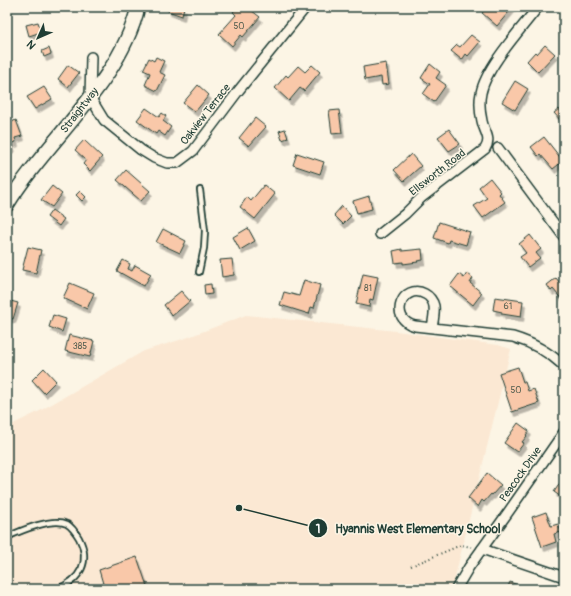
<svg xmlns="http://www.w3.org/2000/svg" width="571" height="596" font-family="Pangolin,sans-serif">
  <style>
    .built { fill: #fbe8d3 }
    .building { fill: #f9c8a9; stroke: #1f3d34; filter: url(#shadow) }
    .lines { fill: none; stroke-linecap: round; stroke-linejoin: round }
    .lane-casing { stroke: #1f3d34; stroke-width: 8 }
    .street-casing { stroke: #1f3d34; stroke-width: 12 }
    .secondary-casing { stroke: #1f3d34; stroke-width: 16 }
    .path { stroke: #1f3d34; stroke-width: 2; stroke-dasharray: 1 3; stroke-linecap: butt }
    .lane { stroke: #fcf5e5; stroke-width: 4.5 }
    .street { stroke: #fcf5e5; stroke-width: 9 }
    .secondary { stroke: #fcf5e5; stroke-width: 13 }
    .labels { text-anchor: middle; stroke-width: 3; stroke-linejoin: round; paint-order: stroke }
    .number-label { font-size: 9px; fill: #566051 }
    .street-label { font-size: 11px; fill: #1f3d34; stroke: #fcf5e5 }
    .leader { fill: none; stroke: #1f3d34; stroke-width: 1.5 }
    .callout-dot { fill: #1f3d34; stroke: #fcf5e5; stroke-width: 1.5 }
    .mark-label { font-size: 12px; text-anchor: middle; font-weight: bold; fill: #fff }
    .callout-label { font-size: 12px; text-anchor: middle; font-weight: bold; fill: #1f3d34; stroke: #fcf5e5; stroke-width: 3; stroke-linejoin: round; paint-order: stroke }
  </style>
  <defs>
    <filter id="shadow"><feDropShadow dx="2.5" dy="4.5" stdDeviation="0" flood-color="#0004"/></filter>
  </defs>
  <rect width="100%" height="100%" fill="#fcf5e5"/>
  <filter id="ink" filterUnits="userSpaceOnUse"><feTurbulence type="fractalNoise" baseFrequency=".025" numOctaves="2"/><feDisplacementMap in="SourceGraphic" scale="8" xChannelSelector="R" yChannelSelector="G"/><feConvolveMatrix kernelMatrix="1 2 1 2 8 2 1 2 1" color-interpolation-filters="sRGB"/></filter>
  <g filter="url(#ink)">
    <polygon class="built" points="246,315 396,331 498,345 511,349 452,589 7,589 7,427 38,412 144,351 186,338"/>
    <g class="building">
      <polygon points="169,7 184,7 182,16 168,11"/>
      <polygon points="237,7 247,7 260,17 243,37 241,35 232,46 219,34 236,15 233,12"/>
      <polygon points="487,7 491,10 494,7 513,7 497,26 482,13"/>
      <polygon points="38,22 41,32 29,36 26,25"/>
      <polygon points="471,35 480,42 468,56 466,54 462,60 451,51 457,45 460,47"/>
      <polygon points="545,45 555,54 538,72 527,61 535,52 537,54"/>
      <polygon points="49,48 51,54 44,57 42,51"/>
      <polygon points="156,57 164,61 159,72 165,75 157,91 145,85 150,73 143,70 149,58 154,61"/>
      <polygon points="386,63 389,84 382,85 381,77 365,80 363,67"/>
      <polygon points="430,64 440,72 436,78 446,85 434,102 423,94 430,84 421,78"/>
      <polygon points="68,65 79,73 68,87 58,79"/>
      <polygon points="312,65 320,72 304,91 300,88 289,101 275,88 286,75 288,77 298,66 305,72"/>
      <polygon points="515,81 528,89 515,110 502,102"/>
      <polygon points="198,85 209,95 195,112 183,103"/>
      <polygon points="44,87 52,99 35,109 27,97"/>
      <polygon points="146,108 159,117 162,113 166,116 163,121 171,127 165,136 158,131 156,134 137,120"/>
      <polygon points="559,109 564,115 564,119 562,122 554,113"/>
      <polygon points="339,110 342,133 332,134 329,111"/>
      <polygon points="255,118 266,127 249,146 239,138"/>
      <polygon points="16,120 22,136 15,138 16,142 11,144 13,147 7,150 7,124"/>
      <polygon points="285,129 288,138 282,140 279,131"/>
      <polygon points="449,129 460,144 449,151 438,137"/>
      <polygon points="544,137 563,161 553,169 540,154 538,156 531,147"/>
      <polygon points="84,140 102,157 90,171 83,164 86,160 75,150"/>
      <polygon points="297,153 324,162 320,174 293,165"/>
      <polygon points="411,154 421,166 404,181 394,170"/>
      <polygon points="126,170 150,191 141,201 117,180"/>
      <polygon points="490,178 501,192 499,194 505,202 483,218 474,206 487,198 479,187"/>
      <polygon points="264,185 275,194 255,219 240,207 247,197 251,201"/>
      <polygon points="52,186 62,194 52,207 41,200"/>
      <polygon points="80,191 86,197 82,201 76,195"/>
      <polygon points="369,196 372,209 357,213 353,201"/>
      <polygon points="342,206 351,216 343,224 334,215"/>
      <polygon points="52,210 64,219 59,226 47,217"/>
      <polygon points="439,222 470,232 466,245 449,240 448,243 434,238"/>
      <polygon points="248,228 255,241 240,250 233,237"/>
      <polygon points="163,229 186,241 180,253 156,242"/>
      <polygon points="530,235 541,249 536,253 540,258 528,267 520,257 526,253 519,244"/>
      <polygon points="28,247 41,250 36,273 22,270"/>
      <polygon points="402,249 402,251 422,249 423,260 417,261 418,262 403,264 403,262 395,263 393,251"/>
      <polygon points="232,259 234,275 222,277 220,260"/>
      <polygon points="123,260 130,264 128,269 132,271 135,265 151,274 144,286 117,271"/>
      <polygon points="467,273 473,278 470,283 482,293 473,305 450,286 459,274 464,278"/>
      <polygon points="363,274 378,277 373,300 370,299 369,307 356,304"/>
      <polygon points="556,278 561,284 564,281 564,302 553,289 551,291 547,285"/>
      <polygon points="304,280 320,285 314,308 311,307 309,314 280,305 284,292 299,296"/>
      <polygon points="70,283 94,293 87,309 63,298"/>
      <polygon points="211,284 212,294 205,295 204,285"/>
      <polygon points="181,291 190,301 172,316 164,305"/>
      <polygon points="495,297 523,301 521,317 502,314 502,312 493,310"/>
      <polygon points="7,300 18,303 13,319 7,317"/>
      <polygon points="53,315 66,319 62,332 49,327"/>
      <polygon points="69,335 94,341 90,357 65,351"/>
      <polygon points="518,367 523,382 525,382 528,391 534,389 539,403 512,412 499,373"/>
      <polygon points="44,368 56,381 44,393 32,380"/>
      <polygon points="518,423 529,431 526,435 527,436 522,442 524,443 517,452 504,443"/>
      <polygon points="487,473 501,485 492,495 491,494 484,502 482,500 478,507 468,498"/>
      <polygon points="564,477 564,499 554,492"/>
      <polygon points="546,512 551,526 558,524 561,532 554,534 556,542 542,547 532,517"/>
      <polygon points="137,557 148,589 98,589 104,587 99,570"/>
      <polygon points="510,582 528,589 507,589"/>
    </g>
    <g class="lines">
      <g class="lane-casing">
        <g id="lane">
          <polyline points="199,272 204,248 205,231 200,190"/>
          <path d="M7,537C20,531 53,517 67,524C72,527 76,533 79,538C91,561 81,580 57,589"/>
        </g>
      </g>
      <g class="street-casing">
        <g id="street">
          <polyline points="91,57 90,97 104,120 141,150 154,158 167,163 177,163 193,151 239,90 306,7"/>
          <polyline points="498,148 564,237"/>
          <path d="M380,234L405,214L421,198L485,149C492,138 484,132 482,121C480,112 479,102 481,93C486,67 521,29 538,7"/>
          <path d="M432,328C433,321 435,313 434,306C433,301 429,296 425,294C403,282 387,319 415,326L513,337C533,343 549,352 564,366"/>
          <polyline points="482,549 564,577"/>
          <polyline points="456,589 469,567 509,511 564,432"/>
        </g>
      </g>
      <g class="secondary-casing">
        <path id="secondary" d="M7,205C46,140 120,83 138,7"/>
      </g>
      <polyline class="path" points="411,566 461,545 471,547"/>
      <use href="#lane" class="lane"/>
      <use href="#street" class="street"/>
      <use href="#secondary" class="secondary"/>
    </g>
  </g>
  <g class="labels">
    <g class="number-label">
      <text x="239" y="29">50</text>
      <text x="368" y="291">81</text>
      <text x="508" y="309">61</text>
      <text x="80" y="349">385</text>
      <text x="516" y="393">50</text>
    </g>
    <g class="street-label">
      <text transform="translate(79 110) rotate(-52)" y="4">Straightway</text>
      <text transform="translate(205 114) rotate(-52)" y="4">Oakview Terrace</text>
      <text transform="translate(437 172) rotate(-38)" y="4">Ellsworth Road</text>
      <text transform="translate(520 474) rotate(-55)" y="4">Peacock Drive</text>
    </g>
  </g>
  <path class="leader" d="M239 508L318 528"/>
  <g class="callout-dot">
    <circle cx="239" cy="508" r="4"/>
    <circle cx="318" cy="528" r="10"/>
  </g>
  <g class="mark-label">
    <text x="318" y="533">1</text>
  </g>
  <g class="callout-label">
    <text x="418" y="533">Hyannis West Elementary School</text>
  </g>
  <rect width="571" height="596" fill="none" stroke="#fcf5e5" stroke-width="24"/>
  <rect x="12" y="12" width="547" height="572" fill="none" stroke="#1f3d34" stroke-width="1.5" filter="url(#ink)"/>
  <g transform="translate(38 38) rotate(225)" stroke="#fcf5e5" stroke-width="3" paint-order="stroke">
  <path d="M0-3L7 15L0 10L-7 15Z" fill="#1f3d34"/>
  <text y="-6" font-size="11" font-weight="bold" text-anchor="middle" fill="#1f3d34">N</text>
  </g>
</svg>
